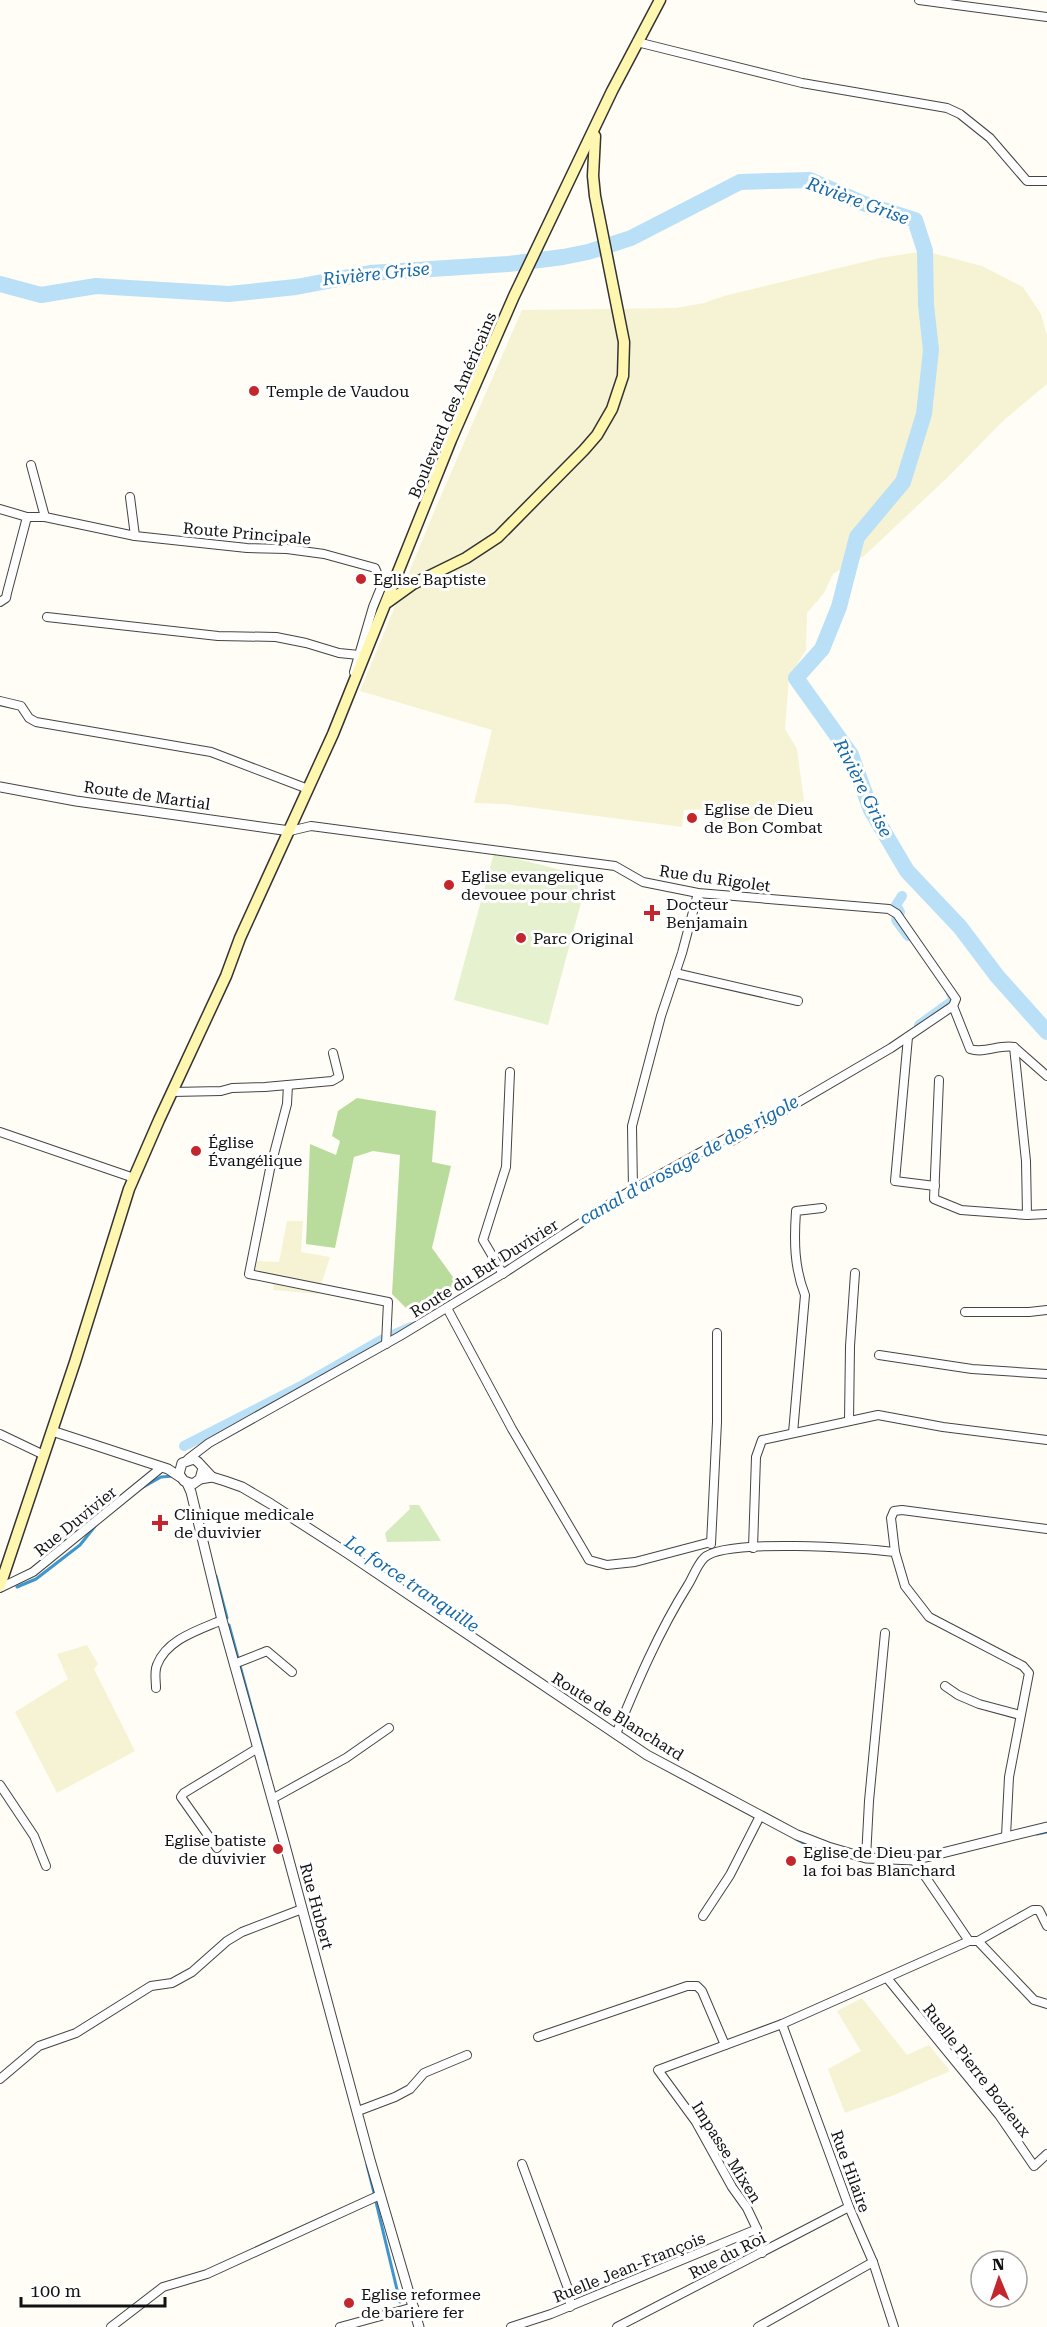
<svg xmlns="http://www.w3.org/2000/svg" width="1047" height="2327" font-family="'Roboto Serif',serif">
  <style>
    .farmland { fill: #f6f3d4 }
    .green { fill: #d5ebbd }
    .forest { fill: #b9dc9c }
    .pitch { fill: #e6f2cf }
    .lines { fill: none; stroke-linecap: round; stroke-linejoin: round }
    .stream { stroke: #3f96cf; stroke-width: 3 }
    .canal { stroke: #b9e0f7; stroke-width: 10 }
    .river { stroke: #b9e0f7; stroke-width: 16 }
    .minor-casing { stroke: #444; stroke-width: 10 }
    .tertiary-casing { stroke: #444; stroke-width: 11 }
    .secondary-casing { stroke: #333; stroke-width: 13 }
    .minor { stroke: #fff; stroke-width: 8 }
    .tertiary { stroke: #fff; stroke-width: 9 }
    .secondary { stroke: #fff6b0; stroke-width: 10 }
    .poi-dot { fill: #c4262e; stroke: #fff; stroke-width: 2 }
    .labels { text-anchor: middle; stroke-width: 6; stroke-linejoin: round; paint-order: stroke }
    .poi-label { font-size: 16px; fill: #111; stroke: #fff; text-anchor: start }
    .street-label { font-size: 16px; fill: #111; stroke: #fff }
    .water-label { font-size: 18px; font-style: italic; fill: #1768a6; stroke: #fff }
  </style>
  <rect width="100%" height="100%" fill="#fffdf5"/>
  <g class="farmland">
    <polygon points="925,251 982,266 1023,287 1041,314 1047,336 1047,384 1003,421 949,476 864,556 833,574 824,593 807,613 806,650 789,677 785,729 797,749 804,801 723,829 722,816 706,816 705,809 684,810 682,827 505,804 474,803 492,730 360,691 436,507 522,310 676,308 704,303 724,296 880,258"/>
    <polygon points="287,1221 303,1221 301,1252 330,1257 318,1294 273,1290 274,1278 253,1273 256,1261 279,1262"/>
    <polygon points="87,1645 98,1664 94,1669 135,1751 57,1793 15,1712 68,1679 57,1654"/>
    <polygon points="862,1998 907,2055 929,2045 950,2071 894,2095 845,2113 828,2069 861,2051 837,2011"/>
  </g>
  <polygon class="green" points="409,1505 419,1505 441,1541 387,1542 385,1533 410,1509"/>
  <polygon class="forest" points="357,1098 436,1111 432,1162 451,1166 432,1248 458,1284 410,1312 392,1294 400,1155 373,1151 354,1157 335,1248 306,1244 310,1144 336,1155 340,1141 332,1136 338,1111"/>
  <polygon class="pitch" points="494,853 588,877 548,1025 454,1000"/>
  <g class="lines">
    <g class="stream">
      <polyline points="138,1490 161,1477 173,1476"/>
      <polyline points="216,1576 227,1618"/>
      <polyline points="17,1587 36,1579 80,1545 96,1525"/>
      <polyline points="229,1625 267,1765"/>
      <polyline points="1037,1834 1047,1832"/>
      <polyline points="798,1840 807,1845"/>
      <polyline points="367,2165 374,2193"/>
      <polyline points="376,2202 400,2302"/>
    </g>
    <g class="canal">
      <polyline points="902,896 896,905 900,912 896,920 908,936"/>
      <polyline points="919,1025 955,999 951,994"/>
      <polyline points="184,1446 301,1386 381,1340 411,1327"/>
    </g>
    <polyline class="river" points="0,284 41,295 96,286 229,294 296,287 370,273 508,264 563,257 588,252 631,238 740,182 810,180 862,203 915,220 925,251 926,305 931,350 924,414 903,482 857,537 839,607 822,649 796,678 851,755 871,810 907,871 960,927 997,976 1047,1032"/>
    <g class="minor-casing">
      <g id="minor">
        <polyline points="919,0 1047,17"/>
        <polyline points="637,42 802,83 947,108 960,114 990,138 1027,181 1047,181"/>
        <polyline points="31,465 45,517"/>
        <polyline points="130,497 135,536"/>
        <polyline points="0,509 27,517 45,517 135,536 247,548 287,549 324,554 375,568 382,585 373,607 354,672"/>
        <polyline points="0,602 6,598 7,593 27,517"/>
        <polyline points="47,617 218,636 276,637 306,643 339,653 359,655"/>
        <polyline points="0,701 21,706 29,718 36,722 211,752 308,789"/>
        <polyline points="675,973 798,1001"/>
        <path d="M953,1006L970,1049C985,1054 999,1044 1014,1047L1047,1076"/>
        <polyline points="908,1037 895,1181 935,1186"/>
        <polyline points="1014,1047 1026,1161 1027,1215"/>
        <polyline points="939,1080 934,1199 961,1210 1027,1215 1047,1214"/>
        <polyline points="288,1085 287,1104 270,1169 249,1274 388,1302 386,1344"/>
        <polyline points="172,1092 221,1091 232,1088 265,1087 332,1081 339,1077 333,1053"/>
        <polyline points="0,1132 134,1178"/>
        <polyline points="633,1190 632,1126 661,1016 682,953 698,893"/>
        <polyline points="503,1274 483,1240 506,1167 510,1072"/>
        <polyline points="447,1308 512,1429 589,1560 607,1565 635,1562 711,1542"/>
        <polyline points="965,1312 1029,1312 1047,1310"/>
        <polyline points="879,1355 972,1369 1047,1374"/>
        <polyline points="849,1421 850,1346 855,1273"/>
        <path d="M793,1433L805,1295C794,1267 794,1241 796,1211L822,1208"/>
        <polyline points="0,1434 44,1455"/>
        <polyline points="188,1459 209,1443 400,1336 507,1271 625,1194 732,1135 732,1141 891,1048 953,1006 956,999 897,914 889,909 698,893 643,882 615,866 311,826 290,831"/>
        <polyline points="711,1544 717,1422 717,1333"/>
        <polyline points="753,1548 756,1457 762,1440 878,1415 943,1427 1047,1440"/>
        <polyline points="895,1552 891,1518 894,1511 902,1510 1047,1529"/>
        <polyline points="0,1588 33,1572 162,1467"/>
        <polyline points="234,1664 267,1651 292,1672"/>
        <polyline points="945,1686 958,1695 979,1704 1020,1715"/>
        <path d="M156,1688C156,1681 154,1672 157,1665C167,1639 199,1630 222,1620"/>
        <path d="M616,1734C637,1683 658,1633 688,1585C693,1577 697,1565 704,1558C724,1538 864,1548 895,1552L905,1586L929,1617L1023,1666L1029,1673L1009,1777L1006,1836"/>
        <polyline points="0,1785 34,1836 46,1866"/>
        <polyline points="272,1799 346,1758 389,1728"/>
        <polyline points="217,1848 181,1797 184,1793 258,1748"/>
        <polyline points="866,1858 869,1801 885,1633"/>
        <polyline points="703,1916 730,1875 760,1816"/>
        <polyline points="969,1941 978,1941 1034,2000 1047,2004"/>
        <polyline points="978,1941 1033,1910 1039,1910 1047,1926"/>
        <polyline points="887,1978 999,2115 1034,2166 1047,2154"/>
        <polyline points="782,2024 849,2207 873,2262 894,2327"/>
        <polyline points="538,2037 687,1986 697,1986 702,1991 725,2045"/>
        <polyline points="0,2079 39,2046 76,2033 151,1986 172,1983 192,1972 227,1941 242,1932 302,1909"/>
        <polyline points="358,2111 395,2097 410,2089 424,2073 467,2055"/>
        <polyline points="522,2164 570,2294 570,2307"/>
        <polyline points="762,2253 757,2229 747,2208 732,2187 696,2122 658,2070 782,2024 969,1941 914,1860"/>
        <polyline points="111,2327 163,2287 207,2274 380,2195"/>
        <polyline points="340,2327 414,2307"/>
        <polyline points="511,2327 551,2314 757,2229"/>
        <polyline points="617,2327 849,2207"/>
        <polyline points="758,2327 873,2262"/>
      </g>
    </g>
    <g class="tertiary-casing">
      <g id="tertiary">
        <polyline points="0,787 76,801 290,831"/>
        <polyline points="52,1431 168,1469 180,1477"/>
        <polyline points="203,1468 200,1479 193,1484 184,1481 179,1474 182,1463 194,1459 198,1462 212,1477"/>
        <polyline points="200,1479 212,1477 225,1481 242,1487 271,1504 347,1553 647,1755 797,1835 828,1847 866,1858 914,1860 1047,1827"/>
        <polyline points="187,1483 191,1492 222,1620 283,1838 370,2160 419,2327"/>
      </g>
    </g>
    <g class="secondary-casing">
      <g id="secondary">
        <polyline points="388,602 413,584 466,558 498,537 584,450 597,435 612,409 623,376 624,342 595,196 593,176 595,136"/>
        <polyline points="0,1586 75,1362 129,1189 159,1120 226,976 240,938 333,734 451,440 514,296 612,91 660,0"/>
      </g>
    </g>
    <use href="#minor" class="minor"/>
    <use href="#tertiary" class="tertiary"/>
    <use href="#secondary" class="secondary"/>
  </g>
  <g class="poi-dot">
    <circle cx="254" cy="391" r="6"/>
    <circle cx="361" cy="579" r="6"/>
    <circle cx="692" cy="818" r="6"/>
    <circle cx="449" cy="885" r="6"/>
    <path d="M649 904h6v6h6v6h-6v6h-6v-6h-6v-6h6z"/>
    <circle cx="521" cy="938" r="6"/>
    <circle cx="196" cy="1151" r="6"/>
    <path d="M157 1514h6v6h6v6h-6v6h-6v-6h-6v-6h6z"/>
    <circle cx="278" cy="1849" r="6"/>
    <circle cx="791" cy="1861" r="6"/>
    <circle cx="349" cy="2303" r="6"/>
  </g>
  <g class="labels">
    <g class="poi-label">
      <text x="266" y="397">Temple de Vaudou</text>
      <text x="373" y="585">Eglise Baptiste</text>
      <text x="704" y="815">Eglise de Dieu<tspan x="704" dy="18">de Bon Combat</tspan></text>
      <text x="461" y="882">Eglise evangelique<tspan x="461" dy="18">devouee pour christ</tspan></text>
      <text x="666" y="910">Docteur<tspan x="666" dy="18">Benjamain</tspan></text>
      <text x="533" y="944">Parc Original</text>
      <text x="208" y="1148">Église<tspan x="208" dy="18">Évangélique</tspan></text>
      <text x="174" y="1520">Clinique medicale<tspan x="174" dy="18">de duvivier</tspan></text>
      <text x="266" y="1846" text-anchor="end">Eglise batiste<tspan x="266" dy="18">de duvivier</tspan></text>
      <text x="803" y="1858">Eglise de Dieu par<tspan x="803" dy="18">la foi bas Blanchard</tspan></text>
      <text x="361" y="2300">Eglise reformee<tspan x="361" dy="18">de bariere fer</tspan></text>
    </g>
    <g class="street-label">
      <text transform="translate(452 405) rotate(-67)" y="6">Boulevard des Américains</text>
      <text transform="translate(247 533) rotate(5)" y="6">Route Principale</text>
      <text transform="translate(147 795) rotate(8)" y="6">Route de Martial</text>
      <text transform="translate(715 878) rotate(8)" y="6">Rue du Rigolet</text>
      <text transform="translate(484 1268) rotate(-32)" y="6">Route du But Duvivier</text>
      <text transform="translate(75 1521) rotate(-39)" y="6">Rue Duvivier</text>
      <text transform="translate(618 1716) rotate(32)" y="6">Route de Blanchard</text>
      <text transform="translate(317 1906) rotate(75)" y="6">Rue Hubert</text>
      <text transform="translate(977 2070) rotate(52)" y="6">Ruelle Pierre Bozieux</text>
      <text transform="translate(727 2152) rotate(58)" y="6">Impasse Mixen</text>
      <text transform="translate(851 2171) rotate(70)" y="6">Rue Hilaire</text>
      <text transform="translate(727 2255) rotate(-27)" y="6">Rue du Roi</text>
      <text transform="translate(629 2267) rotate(-22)" y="6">Ruelle Jean-François</text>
    </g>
    <g class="water-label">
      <text transform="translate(858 201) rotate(20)" y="6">Rivière Grise</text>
      <text transform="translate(376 274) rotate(-6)" y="6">Rivière Grise</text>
      <text transform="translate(863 788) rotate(63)" y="6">Rivière Grise</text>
      <text transform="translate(689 1160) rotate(-29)" y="6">canal d'arosage de dos rigole</text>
      <text transform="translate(412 1584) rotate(34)" y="6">La force tranquille</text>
    </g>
  </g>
  <g transform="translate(999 2279) rotate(358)"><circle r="28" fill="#ffffff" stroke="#a0a0a0" stroke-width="1.5"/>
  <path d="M0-4.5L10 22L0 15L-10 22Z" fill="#c4262e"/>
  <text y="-9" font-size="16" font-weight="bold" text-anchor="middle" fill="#111111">N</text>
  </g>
  <path d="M21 2297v9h144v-9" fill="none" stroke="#111111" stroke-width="3"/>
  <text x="30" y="2297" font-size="18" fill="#111111" stroke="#ffffff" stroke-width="4.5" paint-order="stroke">100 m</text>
</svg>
